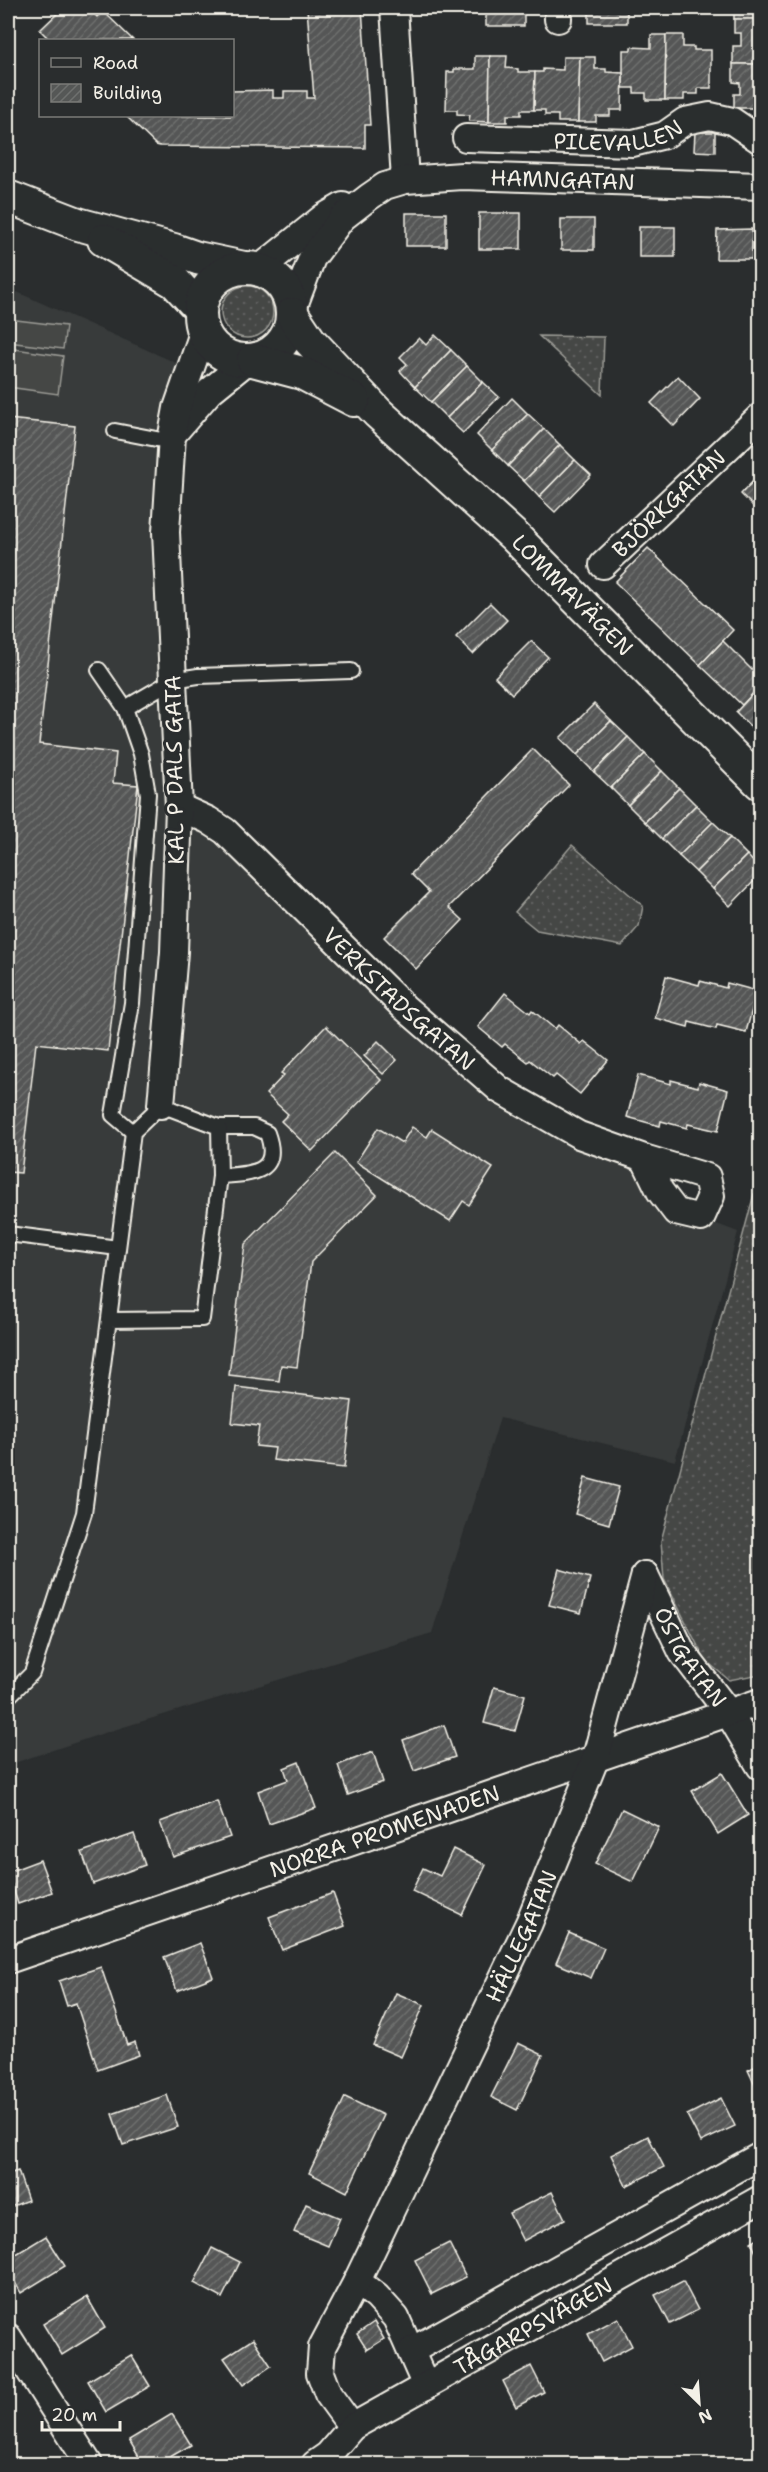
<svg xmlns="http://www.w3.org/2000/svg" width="768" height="2472" font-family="'Shantell Sans',sans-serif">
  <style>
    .built { fill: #373a3a }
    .grass { fill: url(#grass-dots); stroke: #9c9c96; stroke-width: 1.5 }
    .pitch { fill: #444645; stroke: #9c9c96; stroke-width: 1.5 }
    .building { fill: url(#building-hatch); stroke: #f4f1e8; stroke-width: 1.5 }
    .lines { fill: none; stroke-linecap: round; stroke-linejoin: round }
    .service-casing { stroke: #f4f1e8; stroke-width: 18 }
    .minor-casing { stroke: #f4f1e8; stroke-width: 30 }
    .tertiary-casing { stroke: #f4f1e8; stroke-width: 36 }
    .service { stroke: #2a2d2e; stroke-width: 14 }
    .minor { stroke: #2a2d2e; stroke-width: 26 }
    .tertiary { stroke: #2a2d2e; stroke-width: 32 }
    .labels { text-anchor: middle; stroke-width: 6; stroke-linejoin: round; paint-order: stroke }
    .street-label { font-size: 22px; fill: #f4f1e8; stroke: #2a2d2e }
  </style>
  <defs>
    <pattern id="grass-dots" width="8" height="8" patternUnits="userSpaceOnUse" patternTransform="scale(1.5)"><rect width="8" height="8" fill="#444645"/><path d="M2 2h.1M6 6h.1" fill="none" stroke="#606160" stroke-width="1.8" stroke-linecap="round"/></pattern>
    <pattern id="building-hatch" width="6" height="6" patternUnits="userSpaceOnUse" patternTransform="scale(1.5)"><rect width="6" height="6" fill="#555756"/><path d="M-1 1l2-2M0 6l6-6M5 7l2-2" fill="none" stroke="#6e706e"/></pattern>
  </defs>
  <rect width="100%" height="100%" fill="#2a2d2e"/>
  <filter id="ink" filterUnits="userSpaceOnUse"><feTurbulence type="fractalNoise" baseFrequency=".0167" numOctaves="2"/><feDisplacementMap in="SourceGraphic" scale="12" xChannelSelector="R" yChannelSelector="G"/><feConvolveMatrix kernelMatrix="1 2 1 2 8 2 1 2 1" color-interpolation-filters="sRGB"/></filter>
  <g filter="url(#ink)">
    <polygon class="built" points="8,288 190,369 177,408 179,807 201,817 466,1063 644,1158 660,1191 701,1218 738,1232 675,1461 500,1418 432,1633 104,1733 8,1765"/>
    <g class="grass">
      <circle cx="247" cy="312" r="26"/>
      <polygon points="539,336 604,337 602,395"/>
      <polygon points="572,845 643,906 639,926 622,946 537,930 515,912"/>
      <polygon points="754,1194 760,1196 760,1674 729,1680 705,1660 664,1579 661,1541"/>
    </g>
    <g class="pitch">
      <polygon points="8,319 66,326 63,349 8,342"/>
      <polygon points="8,348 63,356 58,394 8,387"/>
    </g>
    <g class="building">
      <polygon points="63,8 92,8 90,9 97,17 103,11 133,40 50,40 40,30"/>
      <polygon points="307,8 362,8 370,125 365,125 365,148 160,146 156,145 126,116 232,116 232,91 273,90 273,98 284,98 284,91 307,91 307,98 314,98"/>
      <polygon points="492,8 529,8 529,13 524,13 524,26 486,26 486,12 492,12"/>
      <polygon points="584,8 627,9 627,23 589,23 589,11 584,11"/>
      <rect x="734" y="8" width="26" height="11"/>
      <polygon points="734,19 760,19 760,64 733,64 733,46 741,46 741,33 734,33"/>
      <polygon points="651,35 666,35 665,100 646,100 646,93 634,93 634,88 623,88 623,50 631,50 631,47 651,48"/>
      <polygon points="666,35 683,35 683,47 694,47 694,50 711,50 711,88 698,88 698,94 684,94 684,100 665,100"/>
      <polygon points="475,56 490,56 489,122 469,121 470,115 457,114 457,110 446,110 447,72 454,72 454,69 475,69"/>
      <polygon points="490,56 507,56 506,68 518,69 518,72 535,72 534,110 521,110 521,115 507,115 507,122 489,122"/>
      <polygon points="563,57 580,57 578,122 558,122 558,115 545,115 545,110 534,110 535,72 543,72 543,69 563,70"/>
      <polygon points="580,57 595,57 595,69 606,69 606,72 623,73 622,110 610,110 610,116 596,116 596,122 578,122"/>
      <polygon points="733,64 760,64 760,108 734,108 734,94 740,94 740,83 733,82"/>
      <polygon points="695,132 715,132 715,152 694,151"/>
      <rect x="406" y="213" width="40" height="33"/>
      <rect x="479" y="213" width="42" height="36"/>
      <rect x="561" y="219" width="33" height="31"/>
      <rect x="639" y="227" width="36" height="30"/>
      <polygon points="752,229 752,259 716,259 717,230"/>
      <polygon points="435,335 451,350 415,387 400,371 407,364 400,357 419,338 426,345"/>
      <polygon points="451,350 467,366 431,402 415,387"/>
      <polygon points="467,366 483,382 447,418 431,402"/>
      <polygon points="678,376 700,399 674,426 651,403"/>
      <polygon points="483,382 499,397 463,433 447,418"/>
      <polygon points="512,398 528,414 492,450 477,435"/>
      <polygon points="528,414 544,429 508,466 492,450"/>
      <polygon points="8,419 75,426 39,744 116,753 113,783 138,785 108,1051 36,1043 21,1173 8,1172"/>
      <polygon points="544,429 560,445 524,481 508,466"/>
      <polygon points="560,445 575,460 539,497 524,481"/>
      <polygon points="575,460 591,475 555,512 539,497"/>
      <polygon points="760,474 760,513 741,494"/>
      <polygon points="648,548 733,630 700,665 615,582"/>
      <polygon points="490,603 507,620 473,654 456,637"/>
      <polygon points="531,641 548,657 512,694 495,677"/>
      <polygon points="723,641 760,678 760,686 742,705 700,665"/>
      <polygon points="760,686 760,736 736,712"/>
      <polygon points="594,704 611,721 577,755 560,738"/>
      <polygon points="611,721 628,737 594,772 577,755"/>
      <polygon points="628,737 645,754 611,788 594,772"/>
      <polygon points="533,749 569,785 449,907 463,920 416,969 384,937 429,892 411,874"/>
      <polygon points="645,754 662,771 628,805 611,788"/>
      <polygon points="662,771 679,788 645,822 628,805"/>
      <polygon points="679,788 696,805 662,839 645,822"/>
      <polygon points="696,805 713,822 679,856 662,839"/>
      <polygon points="713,822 730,838 696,872 679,856"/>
      <polygon points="730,838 747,855 713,889 696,872"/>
      <polygon points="747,855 760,869 760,875 730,906 713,889"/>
      <polygon points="666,976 699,985 700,981 726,988 727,983 757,991 746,1032 717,1025 716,1029 689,1022 688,1027 655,1018"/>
      <polygon points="505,993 530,1013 532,1010 555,1029 558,1025 581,1044 584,1041 608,1060 580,1094 556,1075 553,1078 530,1060 528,1062 505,1044 502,1047 478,1027"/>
      <polygon points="326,1026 381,1080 312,1151 281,1121 288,1114 266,1094 284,1075 281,1073"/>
      <polygon points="378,1041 397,1060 383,1074 364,1056"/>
      <polygon points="638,1075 671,1084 671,1080 698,1087 699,1082 728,1090 718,1131 688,1124 687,1128 661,1121 660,1126 627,1117"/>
      <polygon points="412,1127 427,1137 432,1129 493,1168 469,1205 463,1201 450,1221 356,1162 378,1128 402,1143"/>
      <polygon points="335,1153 377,1195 311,1262 297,1367 281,1365 279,1381 229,1375 245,1244"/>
      <polygon points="236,1387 352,1401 344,1468 273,1460 275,1448 256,1446 259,1426 232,1423"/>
      <polygon points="585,1478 619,1487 609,1524 575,1514"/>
      <polygon points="559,1569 590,1578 581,1613 549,1605"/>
      <polygon points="494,1687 525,1695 515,1731 484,1723"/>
      <polygon points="444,1725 455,1757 414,1771 403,1740"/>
      <polygon points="373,1752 383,1782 348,1795 338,1765"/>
      <polygon points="299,1762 316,1808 269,1824 258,1791 288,1780 284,1768"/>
      <polygon points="722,1773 748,1815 718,1834 692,1791"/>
      <polygon points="217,1801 230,1837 173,1857 160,1822"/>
      <polygon points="622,1809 659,1827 633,1882 595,1864"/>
      <polygon points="134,1834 145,1865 93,1884 82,1852"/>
      <polygon points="453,1849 486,1865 462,1915 412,1891 423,1868 440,1876"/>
      <polygon points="40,1860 52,1892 18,1904 8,1872"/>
      <polygon points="333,1893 345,1926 282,1950 269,1917"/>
      <polygon points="569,1933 604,1948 591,1978 556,1963"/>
      <polygon points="200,1943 213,1977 177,1991 164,1957"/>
      <polygon points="101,1967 127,2045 135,2042 139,2055 98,2070 76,2003 67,2006 59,1981"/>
      <polygon points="396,1993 424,2005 401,2057 373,2045"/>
      <polygon points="518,2043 543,2055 517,2110 491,2097"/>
      <polygon points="760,2064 760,2096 748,2070"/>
      <polygon points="167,2095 178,2127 123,2145 112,2114"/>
      <polygon points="345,2097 383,2115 347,2192 309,2173"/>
      <polygon points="721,2098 735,2126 701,2142 687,2115"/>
      <polygon points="648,2136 664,2167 626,2186 611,2155"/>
      <polygon points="18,2171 28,2200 8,2208 8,2174"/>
      <polygon points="552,2192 565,2219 523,2241 509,2213"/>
      <polygon points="306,2204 340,2218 328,2246 294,2232"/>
      <polygon points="46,2236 65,2266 21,2293 8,2270 8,2259"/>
      <polygon points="760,2237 760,2261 751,2242"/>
      <polygon points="449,2243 466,2277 432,2294 415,2260"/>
      <polygon points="212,2248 240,2262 222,2298 194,2283"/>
      <polygon points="683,2281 698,2310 670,2324 655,2295"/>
      <polygon points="87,2297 105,2328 62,2355 43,2324"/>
      <polygon points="618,2318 632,2346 602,2362 588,2334"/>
      <polygon points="374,2322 384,2339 367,2350 357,2334"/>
      <polygon points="253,2339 271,2366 243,2385 224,2358"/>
      <polygon points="131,2355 150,2386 106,2412 88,2381"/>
      <polygon points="531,2366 544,2392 516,2407 503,2381"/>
      <polygon points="172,2414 191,2445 158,2464 143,2464 129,2440"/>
    </g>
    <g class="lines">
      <g class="service-casing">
        <g id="service">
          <polyline points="115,431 172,442"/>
          <polyline points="99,670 125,708 141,754 148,794 132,1003 113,1115 133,1132"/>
          <polyline points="125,708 173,680 198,676 351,671"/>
          <path d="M219,1127H254L267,1133C282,1174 251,1174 220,1176"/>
          <polyline points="8,1234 118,1248"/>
          <polyline points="8,1697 32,1673 84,1513 133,1132 161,1105 219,1127 220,1176 202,1319 109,1320"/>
        </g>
      </g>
      <g class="minor-casing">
        <g id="minor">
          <polyline points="394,8 405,180"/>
          <polyline points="558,8 558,19"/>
          <path id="s1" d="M466,138L633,143L665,135L685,121L710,116L732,121L760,140"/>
          <polyline points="258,270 324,217 343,206"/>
          <path id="s2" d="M292,311L312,258L342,218L369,197L385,186L405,180L462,176L760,186"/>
          <polyline points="172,435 210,391 247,361"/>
          <path id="s3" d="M603,565L760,417"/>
          <path id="s4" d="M179,807L208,820L225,831L404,1007L500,1090L579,1135L644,1158L660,1191L676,1212L701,1218L711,1196L707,1177L644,1158"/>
          <polyline points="161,1105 174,952 179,807 166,532 172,435 177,408 203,333"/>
          <path id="s5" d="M645,1575L682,1652L728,1712L760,1766"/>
          <path id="s6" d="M8,1960L760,1702"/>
          <polyline points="357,2281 377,2297 396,2318 426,2386"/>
          <polyline points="8,2337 89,2464"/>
          <polyline points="411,2351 760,2156"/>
          <path id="s7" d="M352,2427L328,2394L320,2373L322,2347L357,2281L529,1923L596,1757L645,1575"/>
          <path id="s8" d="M315,2464L328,2455L352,2427L760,2199"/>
        </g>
      </g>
      <g class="tertiary-casing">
        <g id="tertiary">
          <polyline points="8,197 78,224 174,250 197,258 244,268"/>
          <polyline points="104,240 175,282 200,309"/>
          <circle cx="246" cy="314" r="46"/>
          <path id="s9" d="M292,314L310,341L378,413L515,537L760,783"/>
          <polyline points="253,360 302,373 354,400"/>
        </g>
      </g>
      <use href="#service" class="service"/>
      <use href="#minor" class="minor"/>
      <use href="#tertiary" class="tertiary"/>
    </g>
  </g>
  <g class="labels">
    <g class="street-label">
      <text dy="8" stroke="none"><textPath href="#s1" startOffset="153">PILEVALLEN</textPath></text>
      <text dy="8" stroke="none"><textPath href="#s2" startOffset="339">HAMNGATAN</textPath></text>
      <text dy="8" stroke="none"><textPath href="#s3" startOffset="90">BJÖRKGATAN</textPath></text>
      <text dy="8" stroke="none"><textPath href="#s9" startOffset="398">LOMMAVÄGEN</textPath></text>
      <text transform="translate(174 770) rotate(-91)" y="8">KAL P DALS GATA</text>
      <text dy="8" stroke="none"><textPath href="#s4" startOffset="294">VERKSTADSGATAN</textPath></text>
      <text dy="8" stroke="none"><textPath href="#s5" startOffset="94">ÖSTGATAN</textPath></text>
      <text dy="8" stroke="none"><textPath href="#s6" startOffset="398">NORRA PROMENADEN</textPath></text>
      <text dy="8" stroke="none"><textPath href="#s7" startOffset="546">HÄLLEGATAN</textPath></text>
      <text dy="8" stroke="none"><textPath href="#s8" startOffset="260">TÅGARPSVÄGEN</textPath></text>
    </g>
  </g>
  <rect width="768" height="2472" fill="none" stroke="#2a2d2e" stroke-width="30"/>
  <rect x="15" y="15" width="738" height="2442" fill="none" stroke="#f4f1e8" stroke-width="2" filter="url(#ink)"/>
  <rect x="39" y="39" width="195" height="78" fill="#2a2d2e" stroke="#7b7b78" stroke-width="1.5"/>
  <rect x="51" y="58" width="30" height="9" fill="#2a2d2e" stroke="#7b7b78" stroke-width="1.5"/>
  <text x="93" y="69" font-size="18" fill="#f4f1e8">Road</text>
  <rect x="51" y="84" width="30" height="18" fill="url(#building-hatch)" stroke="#7b7b78" stroke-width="1.5"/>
  <text x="93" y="99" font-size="18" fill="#f4f1e8">Building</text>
  <g transform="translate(699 2403) rotate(155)" stroke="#2a2d2e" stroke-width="4.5" paint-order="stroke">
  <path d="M0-4.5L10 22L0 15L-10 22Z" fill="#f4f1e8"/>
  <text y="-9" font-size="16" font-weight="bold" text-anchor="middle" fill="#f4f1e8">N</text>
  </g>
  <path d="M42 2421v9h78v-9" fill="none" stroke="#f4f1e8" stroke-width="3"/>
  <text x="51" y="2421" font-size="18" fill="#f4f1e8" stroke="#2a2d2e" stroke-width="4.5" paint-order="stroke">20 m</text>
</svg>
